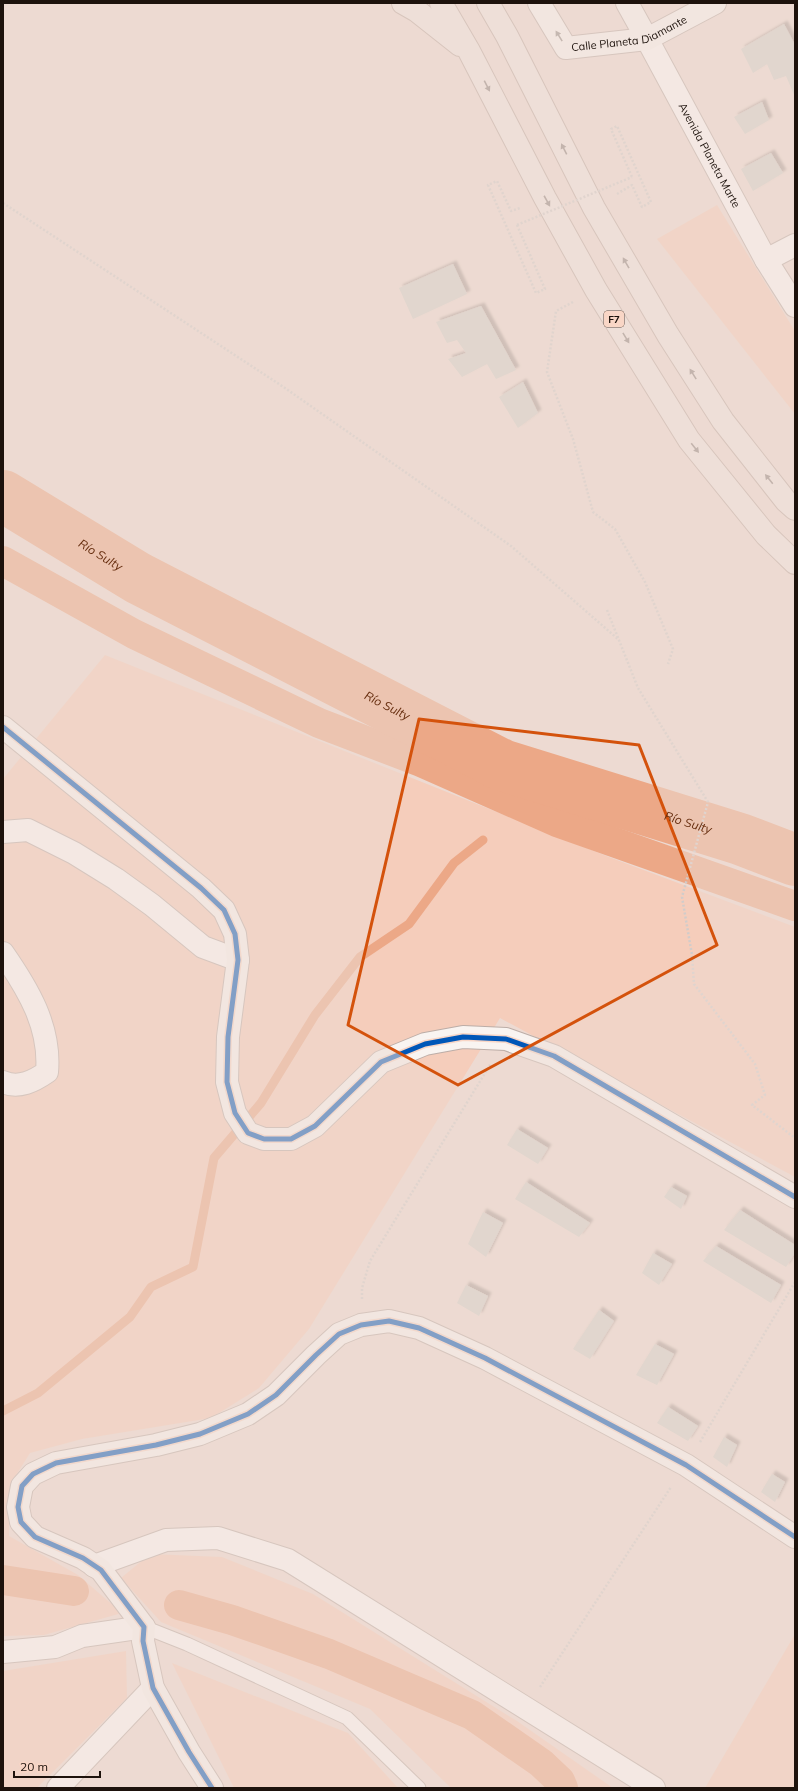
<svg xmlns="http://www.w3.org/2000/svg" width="798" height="1791" font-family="Mulish,sans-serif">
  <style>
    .green { fill: #f5cdbb }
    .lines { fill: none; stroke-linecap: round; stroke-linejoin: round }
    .stream { stroke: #eca887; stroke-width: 9 }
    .canal { stroke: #eca887; stroke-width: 30 }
    .river { stroke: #eca887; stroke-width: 52 }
    .building { fill: #d2d0ca; filter: url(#shadow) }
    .lane-casing { stroke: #bcada7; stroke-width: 15 }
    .street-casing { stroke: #bcada7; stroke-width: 24 }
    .secondary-casing { stroke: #bcada7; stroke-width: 24 }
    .highway-casing { stroke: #beaba3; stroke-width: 24 }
    .path { stroke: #d1ccca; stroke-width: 2.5; stroke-dasharray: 2 2; stroke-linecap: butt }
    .lane { stroke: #fcf9f8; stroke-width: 13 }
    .street { stroke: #fcf9f8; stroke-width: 22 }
    .secondary { stroke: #f9f4f1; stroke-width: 22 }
    .highway { stroke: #f0e5e0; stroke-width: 22 }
    .path-bridge { stroke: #d1ccca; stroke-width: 2.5; stroke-dasharray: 2 2; stroke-linecap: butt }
    .cycleway-casing { stroke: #f9d6c6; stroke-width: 8 }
    .cycleway { stroke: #0057b8; stroke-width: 5 }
    .oneway { fill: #968e8a }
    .oneway2 { fill: #918681 }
    .marked { fill: none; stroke: #d4520c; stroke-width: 3; stroke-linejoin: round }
    .labels { text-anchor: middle; stroke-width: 3; stroke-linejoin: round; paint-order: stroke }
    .shield { fill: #f9d6c6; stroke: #5f4d44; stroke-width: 1 }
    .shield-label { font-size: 10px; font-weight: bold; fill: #1d120c }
    .street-label { font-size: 11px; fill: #1d120c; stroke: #f9d6c6 }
    .water-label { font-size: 12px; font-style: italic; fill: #662d0e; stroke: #f9d6c6 }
  </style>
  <defs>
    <filter id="shadow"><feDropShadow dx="3.5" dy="-3.5" stdDeviation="1" flood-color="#0004"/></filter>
  </defs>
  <rect width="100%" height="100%" fill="#eddad2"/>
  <g class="green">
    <polygon points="717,205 795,331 795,414 657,239"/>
    <polygon points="105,655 609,857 795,927 795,1177 500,1018 309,1329 259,1388 211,1418 82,1439 30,1453 10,1485 9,1536 78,1575 122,1613 44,1635 3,1636 3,779"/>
    <polygon points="150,1554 222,1557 313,1594 517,1721 613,1788 451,1788 370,1709 161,1622 121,1578"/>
    <polygon points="795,1634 795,1788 705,1788"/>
    <polygon points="126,1651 127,1698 37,1788 3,1788 3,1671"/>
    <polygon points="172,1663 348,1733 398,1788 234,1788"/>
  </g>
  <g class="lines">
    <g class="stream">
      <polyline points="525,775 526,773"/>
      <polyline points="3,1411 38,1393 130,1317 151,1287 193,1267 214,1158 261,1103 315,1015 360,957 409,924 454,863 483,840"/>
    </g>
    <g class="canal">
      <polyline points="3,561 134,634 319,723 421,762 557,822 795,906"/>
      <polyline points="3,1580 74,1591"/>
      <polyline points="179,1605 232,1620 329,1654 472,1715 541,1763 560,1781 563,1788"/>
    </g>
    <path class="river" id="s1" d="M3,496L138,578L502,765L740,839L795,860"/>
  </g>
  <g class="building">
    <polygon points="784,24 795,45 795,97 786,76 774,80 767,64 753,73 741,49"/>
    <polygon points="762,102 769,120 745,134 734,117"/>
    <polygon points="771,153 783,173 753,191 741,169"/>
    <polygon points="453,264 467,294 413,319 399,288"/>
    <polygon points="481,306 516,370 496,379 487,364 462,377 448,359 466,353 457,340 447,343 436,322"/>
    <polygon points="523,382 538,413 518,428 499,397"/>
    <polygon points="517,1129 548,1148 538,1164 507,1145"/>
    <polygon points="526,1182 590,1223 579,1237 515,1199"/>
    <polygon points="671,1187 687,1196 681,1209 664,1197"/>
    <polygon points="740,1210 795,1245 795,1253 786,1267 724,1230"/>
    <polygon points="483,1212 503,1223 486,1257 468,1244"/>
    <polygon points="716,1246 781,1285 771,1303 703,1261"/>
    <polygon points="653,1253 672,1264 659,1285 642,1273"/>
    <polygon points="466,1285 488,1296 479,1316 457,1303"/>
    <polygon points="599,1310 614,1321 590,1359 573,1349"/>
    <polygon points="655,1344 674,1354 657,1385 636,1375"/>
    <polygon points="668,1407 698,1426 688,1441 657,1423"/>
    <polygon points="724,1437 737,1445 727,1467 713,1457"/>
    <polygon points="772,1474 785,1482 775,1502 761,1492"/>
  </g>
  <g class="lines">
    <g class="lane-casing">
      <polyline id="lane" points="144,1627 187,1644 347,1718 419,1788"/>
    </g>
    <g class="street-casing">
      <g id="street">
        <path id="s2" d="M647,39L766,260L795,306"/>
        <polyline points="766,260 795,245"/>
        <polyline points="3,832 28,830 74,853 116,879 152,905 203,947 238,960"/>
        <path d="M3,953C28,989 51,1027 47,1072C34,1081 19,1089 3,1082"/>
        <polyline points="94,1566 166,1540 218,1538 288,1560 654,1788"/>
        <polyline points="3,1652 55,1647 82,1636 144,1627"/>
        <polyline points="58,1788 153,1688"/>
      </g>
    </g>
    <g class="secondary-casing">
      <g id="secondary">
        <path id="s3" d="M539,3L566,48L647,39L715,3"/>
        <polyline points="627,3 647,39"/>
        <polyline points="3,727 201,888 224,910 235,934 238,960 228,1037 227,1082 235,1113 248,1133 264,1139 291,1139 315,1126 381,1062 425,1044 463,1037 506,1039 554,1056 795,1197"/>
        <polyline points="212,1788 189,1752 153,1688 143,1641 144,1627 101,1570 83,1558 35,1537 21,1522 18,1507 22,1486 33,1474 56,1463 156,1445 200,1434 248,1414 276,1395 316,1355 339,1334 361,1325 389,1321 419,1328 485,1358 686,1465 795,1537"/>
      </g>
    </g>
    <g class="highway-casing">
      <g id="highway">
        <polyline points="403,3 417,11 460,45"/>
        <polyline points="441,3 469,51 545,198 596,290 689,440 766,535 795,563"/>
        <polyline points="488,3 507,36 594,208 668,335 723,421 786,501 795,509"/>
      </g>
    </g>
    <g class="path">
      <polyline points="617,194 632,185 642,207 651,202 617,126 611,129 632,177"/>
      <polyline points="3,203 285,388 511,546 619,640"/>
      <polyline points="517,225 545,289 536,293 488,185 497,181 511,211 520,208"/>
      <polyline points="573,302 556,311 547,372 573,439 593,512 615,529 645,582 673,649 668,664"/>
      <polyline points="607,610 638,688 708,802 682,897 692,955 694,984 755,1064 765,1095 752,1105 795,1138"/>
      <polyline points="362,1299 362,1288 370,1261 490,1065"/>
      <polyline points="700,1442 795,1282"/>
      <polyline points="540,1687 671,1487"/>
    </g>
    <use href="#lane" class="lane"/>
    <use href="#street" class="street"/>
    <use href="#secondary" class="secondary"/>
    <use href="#highway" class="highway"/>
    <polyline class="path-bridge" points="517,225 632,177"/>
    <g class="cycleway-casing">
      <g id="cycleway">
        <polyline points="3,727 201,888 224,910 235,934 238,960 228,1037 227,1082 235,1113 248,1133 264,1139 291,1139 315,1126 381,1062 425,1044 463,1037 506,1039 554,1056 795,1197"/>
        <polyline points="212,1788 189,1752 153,1688 143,1641 144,1627 101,1570 83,1558 35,1537 21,1522 18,1507 22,1486 33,1474 56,1463 156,1445 200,1434 248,1414 276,1395 316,1355 339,1334 361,1325 389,1321 419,1328 485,1358 686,1465 795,1537"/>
      </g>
    </g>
    <use href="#cycleway" class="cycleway"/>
  </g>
  <defs><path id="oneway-solid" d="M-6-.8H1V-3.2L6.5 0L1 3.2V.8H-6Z"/></defs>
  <use class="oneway" href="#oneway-solid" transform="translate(559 36) rotate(-122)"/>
  <g class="oneway2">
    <use href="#oneway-solid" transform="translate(487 86) rotate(63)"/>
    <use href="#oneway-solid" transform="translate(564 149) rotate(-117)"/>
    <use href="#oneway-solid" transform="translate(547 201) rotate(61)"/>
    <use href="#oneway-solid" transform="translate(626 263) rotate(-120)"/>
    <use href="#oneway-solid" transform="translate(626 338) rotate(59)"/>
    <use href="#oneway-solid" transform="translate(693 374) rotate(-122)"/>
    <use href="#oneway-solid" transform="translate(695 448) rotate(51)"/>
    <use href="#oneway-solid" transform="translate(769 479) rotate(-129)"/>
  </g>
  <path d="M0 0H798V1791H0ZM419,719L639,745L717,945L458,1085L348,1025Z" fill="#eddad2" fill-opacity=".55" fill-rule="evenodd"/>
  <path class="marked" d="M419,719L639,745L717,945L458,1085L348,1025Z"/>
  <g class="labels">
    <rect class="shield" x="604" y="311" width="20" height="16" rx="3"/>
    <g class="shield-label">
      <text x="614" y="323">F7</text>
    </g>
    <g class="street-label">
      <text dy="4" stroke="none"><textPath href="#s3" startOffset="118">Calle Planeta Diamante</textPath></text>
      <text dy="4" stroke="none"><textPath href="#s2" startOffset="132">Avenida Planeta Marte</textPath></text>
    </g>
    <g class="water-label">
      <text dy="4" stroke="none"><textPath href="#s1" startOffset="114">Río Sulty</textPath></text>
      <text dy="4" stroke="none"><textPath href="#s1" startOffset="438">Río Sulty</textPath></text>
      <text dy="4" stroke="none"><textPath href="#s1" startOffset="762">Río Sulty</textPath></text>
    </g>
  </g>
  <rect width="798" height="1791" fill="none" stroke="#1d120c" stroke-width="8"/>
  <path d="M14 1771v6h86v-6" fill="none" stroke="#1d120c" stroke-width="2"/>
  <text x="20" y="1771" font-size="12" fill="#1d120c" stroke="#f9d6c6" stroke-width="3" paint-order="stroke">20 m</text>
</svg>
